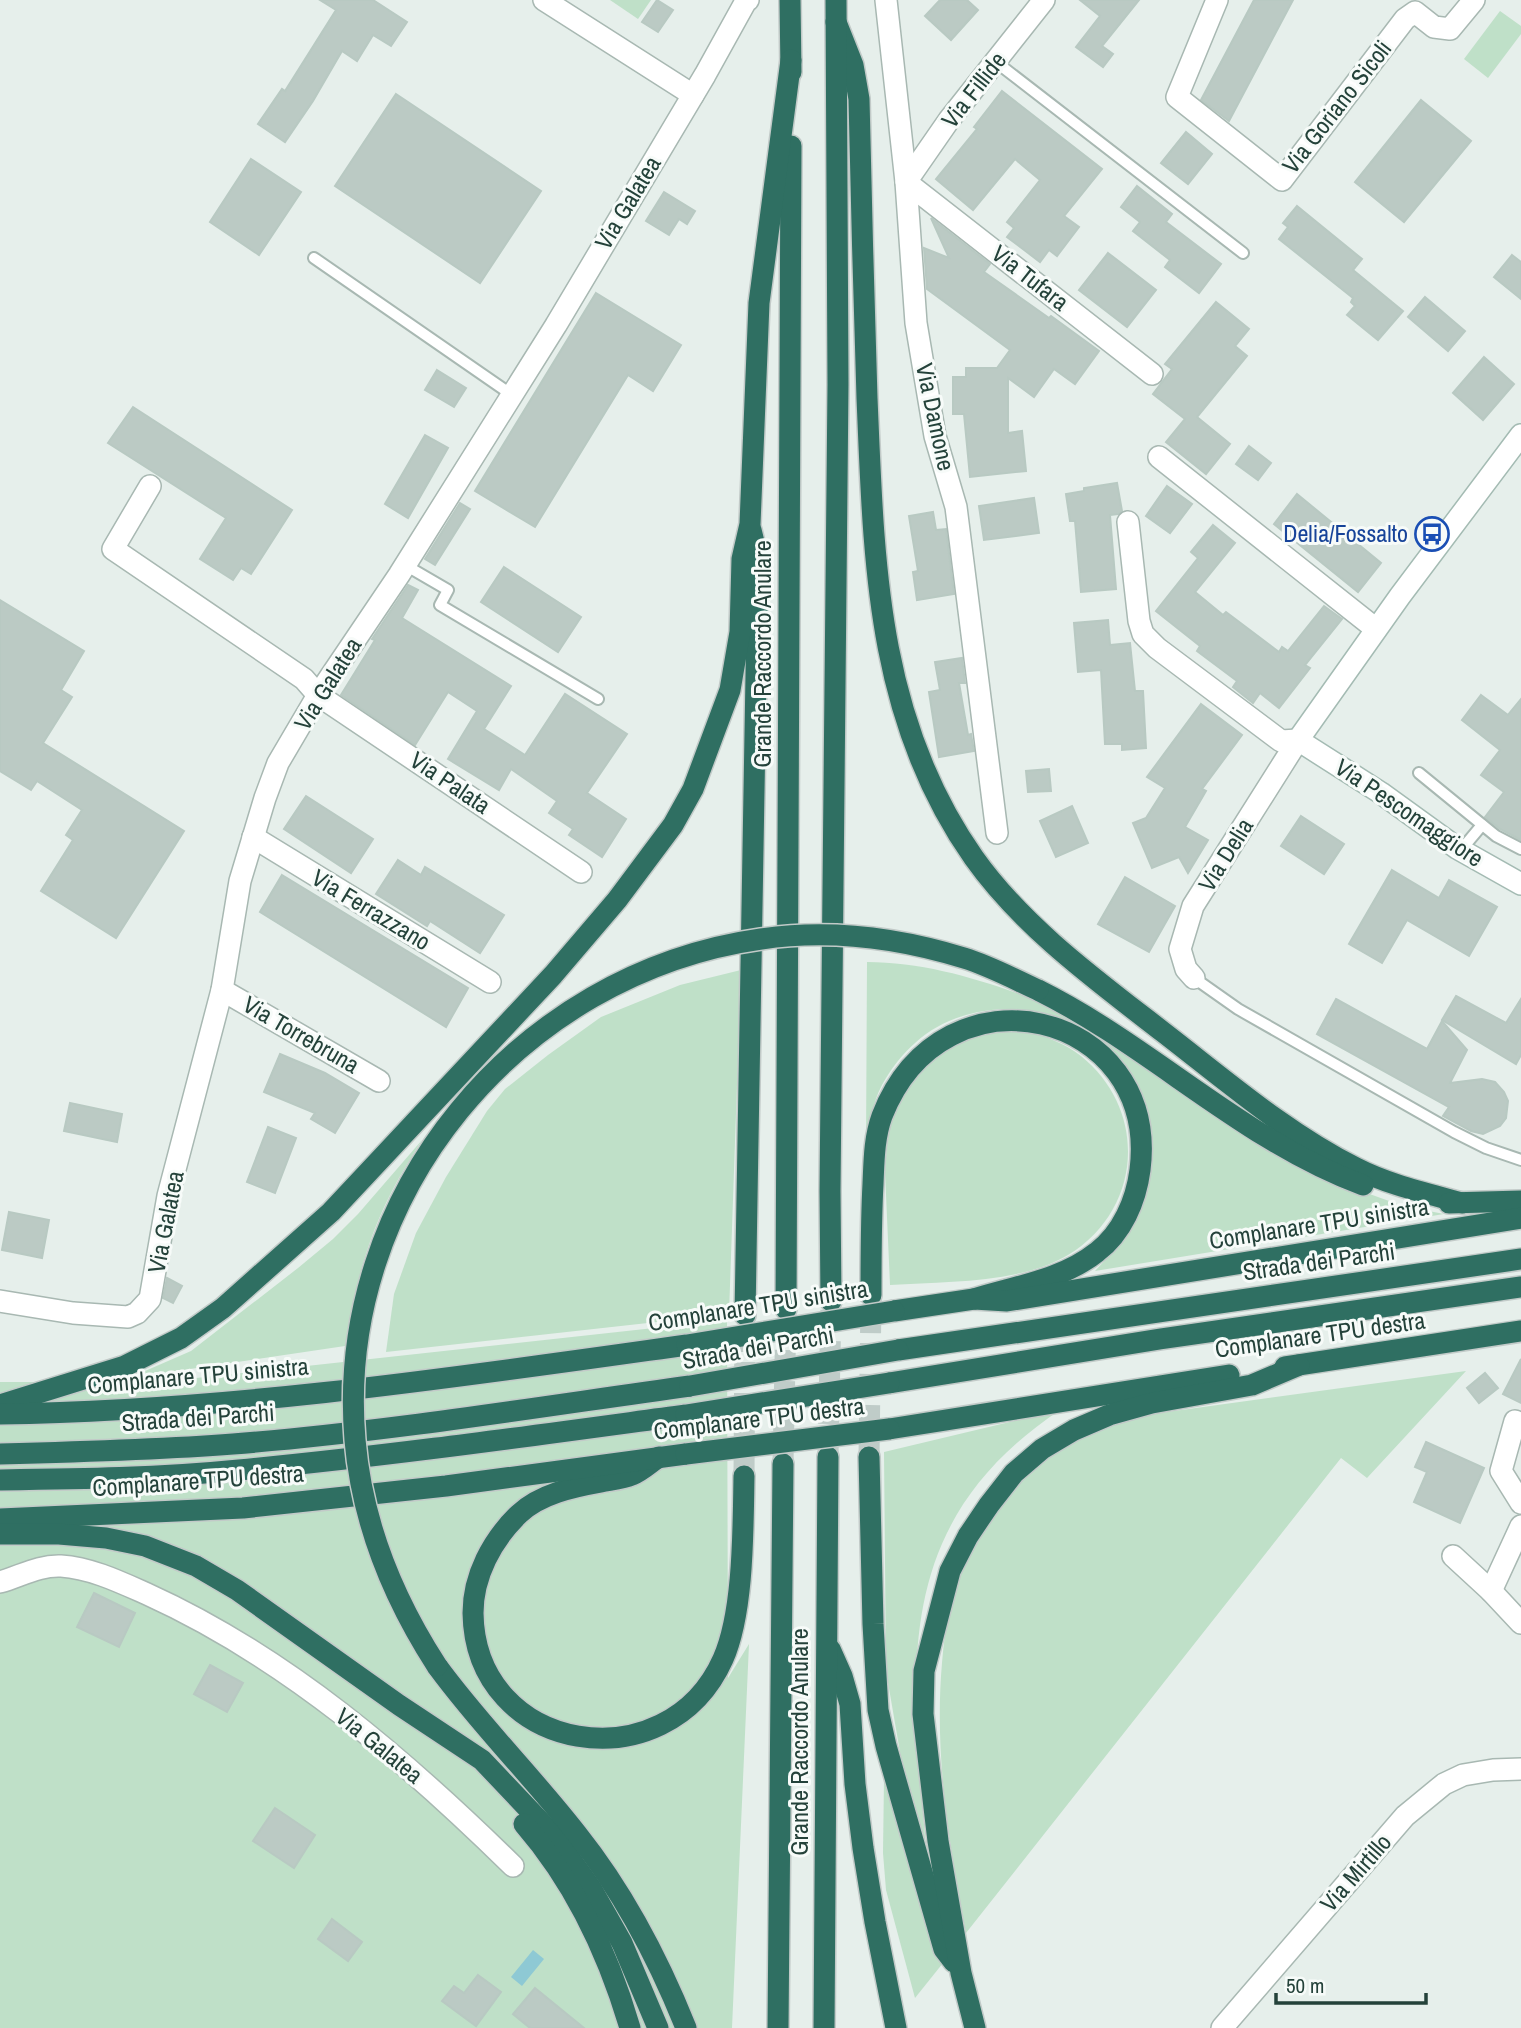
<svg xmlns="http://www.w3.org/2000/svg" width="1521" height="2028" font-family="'Archivo Narrow',sans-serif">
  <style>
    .green { fill: #bfe0c8 }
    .water { fill: #8ec9d4 }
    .building { fill: #bbcac4; stroke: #b8c9c2; stroke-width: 2 }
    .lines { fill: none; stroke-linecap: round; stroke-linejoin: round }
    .highway-tunnel { stroke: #bfccc8; stroke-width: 21; stroke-dasharray: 21 10; stroke-linecap: butt }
    .lane-casing { stroke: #a8b8b2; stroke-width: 14 }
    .street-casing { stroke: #a8b8b2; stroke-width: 24 }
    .secondary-casing { stroke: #a4bbb3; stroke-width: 24 }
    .highway-casing { stroke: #c2cac8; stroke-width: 24 }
    .lane { stroke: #fff; stroke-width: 10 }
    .street { stroke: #fff; stroke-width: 21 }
    .secondary { stroke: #fff; stroke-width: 21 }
    .highway { stroke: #2f6f62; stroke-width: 21 }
    .highway-bridge-casing { stroke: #c2cac8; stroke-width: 24; stroke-linecap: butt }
    .highway-bridge { stroke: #2f6f62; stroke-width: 21 }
    .labels { text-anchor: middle; stroke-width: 6; stroke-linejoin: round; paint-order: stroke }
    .street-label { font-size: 24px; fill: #24423a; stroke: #f7fbf9 }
    .transit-label { font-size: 24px; fill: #164399; stroke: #f7fbf9; text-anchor: end }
  </style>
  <rect width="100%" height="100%" fill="#e6efeb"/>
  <g class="green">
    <polygon points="610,0 651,0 638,19"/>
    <polygon points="1500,11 1521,26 1521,34 1488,78 1464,59"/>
    <path d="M867,962C929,962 993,983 1051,1006L1364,1192L1403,1206L1444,1214L1095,1271C1109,1256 1126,1239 1135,1221C1195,1106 1091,980 966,1015C929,1025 901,1051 882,1085C872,1103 870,1126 866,1146Z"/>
    <polygon points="741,970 729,1314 386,1352 394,1294 416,1233 446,1177 487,1111 505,1089 548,1055 601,1017 680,985"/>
    <path d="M1028,1030C1046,1037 1066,1044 1081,1056C1149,1111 1142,1210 1068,1255C1019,1284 946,1281 890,1285L885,1172L887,1143L892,1117L922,1066L944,1048L991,1031Z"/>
    <path d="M422,1140C412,1157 401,1173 392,1191C367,1239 353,1293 345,1346L129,1378L191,1351L298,1268L333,1239L358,1214Z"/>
    <polygon points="727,1320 728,1678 749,1644 732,2028 0,2028 0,1382 159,1382"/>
    <path d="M1466,1371L1367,1478L1341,1458L966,1933C949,1844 934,1755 942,1663C945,1627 951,1588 967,1555C973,1544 981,1533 987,1523C1001,1500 1021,1476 1043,1459C1073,1436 1110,1426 1145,1415Z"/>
    <path d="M1060,1410C891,1523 910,1668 926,1847L905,1781L886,1671L884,1452Z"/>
    <polygon points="884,1779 943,1963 915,1998 886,1890 883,1853"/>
  </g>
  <polygon class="water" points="533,1950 544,1959 522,1986 511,1977"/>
  <g class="building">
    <polygon points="320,0 373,0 407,22 391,46 373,35 357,61 342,51 313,101 285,142 258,124 282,89 285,91 336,10"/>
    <polygon points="657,0 673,10 658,32 642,22"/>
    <polygon points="940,0 967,0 978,10 951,40 925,16"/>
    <polygon points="1080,0 1139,0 1102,46 1113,54 1103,67 1076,47 1100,16"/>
    <polygon points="1254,0 1293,0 1229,121 1201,100"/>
    <polygon points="1002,91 1102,169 1064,216 1079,227 1057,256 1049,250 1040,262 1007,237 1014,228 1007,222 1040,180 1015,159 973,210 936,179 977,129 974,127"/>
    <polygon points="396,94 541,191 480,283 335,186"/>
    <polygon points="1421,100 1471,141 1404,222 1355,182"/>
    <polygon points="1186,132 1212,154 1188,184 1161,163"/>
    <polygon points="251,159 301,192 259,255 210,222"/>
    <polygon points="1137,186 1172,214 1166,222 1221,264 1199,293 1165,267 1170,260 1133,231 1140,222 1121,207"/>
    <polygon points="664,192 695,211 687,224 679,219 669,235 646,221"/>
    <polygon points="1297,206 1362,259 1353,270 1403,311 1378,340 1347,315 1355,306 1351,302 1353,298 1279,239 1288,227 1283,223"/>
    <polygon points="931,218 990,264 984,272 1049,318 1051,316 1099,351 1075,384 1054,369 1034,397 1008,378 1008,433 1022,431 1026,471 970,477 964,414 953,414 953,377 966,377 966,368 997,368 1010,350 927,289 924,248 949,258"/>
    <polygon points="1108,253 1156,290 1127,327 1079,290"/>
    <polygon points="1512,255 1521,262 1521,299 1494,277"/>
    <polygon points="596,293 681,345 653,391 628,375 535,527 475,491"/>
    <polygon points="1425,297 1465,331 1448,351 1408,317"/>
    <polygon points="1216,302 1249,329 1235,346 1247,356 1197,417 1230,444 1206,474 1166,442 1185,419 1153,394 1172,369 1165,364"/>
    <polygon points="1484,357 1514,384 1483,420 1453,393"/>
    <polygon points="437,370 466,388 454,407 425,390"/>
    <polygon points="133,407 292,510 251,574 241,568 233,580 200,559 226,518 108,443"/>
    <polygon points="425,435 448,448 408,518 385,504"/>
    <polygon points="1249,446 1271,463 1258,480 1236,464"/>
    <polygon points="1117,483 1122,511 1118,514 1110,515 1116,589 1081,592 1075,521 1070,521 1066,494 1084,491 1084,488"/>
    <polygon points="1167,486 1192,504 1170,533 1146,516"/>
    <polygon points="1297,494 1381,563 1358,592 1274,524"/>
    <polygon points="1034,498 1039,533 984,540 979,506"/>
    <polygon points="460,503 470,509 435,565 425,559"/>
    <polygon points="933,512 936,530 946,529 954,594 917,600 913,572 918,571 909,516"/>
    <polygon points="1213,525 1235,543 1195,592 1223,615 1226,612 1279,652 1282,647 1288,651 1324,606 1342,619 1305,665 1310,668 1279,708 1260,693 1253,703 1233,687 1237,681 1197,651 1200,646 1156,611 1198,558 1191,552"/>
    <polygon points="504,567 581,617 558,652 481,602"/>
    <polygon points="408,585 418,590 402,618 511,686 484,729 525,755 565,694 627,734 587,793 626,819 602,857 569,835 573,829 549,813 557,801 511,769 499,790 448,759 477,711 448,692 415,745 341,695 375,640 372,639"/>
    <polygon points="0,600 84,651 61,690 72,697 43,743 184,831 116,938 41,891 73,840 66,835 82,810 37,781 31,790 0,771"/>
    <polygon points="1108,620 1110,645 1130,643 1135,691 1143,691 1146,748 1122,750 1122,744 1105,744 1101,670 1078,672 1074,623"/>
    <polygon points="962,658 965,683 959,683 968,735 971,734 974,751 939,757 929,692 940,690 935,662"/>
    <polygon points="1481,695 1508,715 1521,699 1521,840 1500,829 1485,817 1504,792 1481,775 1500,750 1462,720"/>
    <polygon points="1201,704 1242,735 1202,789 1206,791 1185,827 1208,840 1188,873 1179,857 1152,868 1133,823 1146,818 1165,788 1147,777"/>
    <polygon points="1049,769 1051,791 1028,792 1026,771"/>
    <polygon points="306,796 373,839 351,873 284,829"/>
    <polygon points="1072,806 1088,843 1056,857 1040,821"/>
    <polygon points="1301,816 1344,844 1324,874 1281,846"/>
    <polygon points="398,860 421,875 425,867 504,915 480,953 430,921 427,926 376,894"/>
    <polygon points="1392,870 1439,898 1449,880 1497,907 1469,956 1407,920 1382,963 1349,944"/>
    <polygon points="282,875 468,988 446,1027 260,912"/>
    <polygon points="1125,877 1175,906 1149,952 1098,924"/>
    <polygon points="1456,996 1506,1023 1521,999 1521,1055 1516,1064 1442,1020"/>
    <polygon points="1336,999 1427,1049 1442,1021 1467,1050 1450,1083 1482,1079 1495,1082 1504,1092 1508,1101 1506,1118 1500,1126 1483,1134 1471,1131 1443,1116 1449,1107 1317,1034"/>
    <polygon points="280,1054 325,1073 359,1093 335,1133 311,1119 315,1113 264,1092"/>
    <polygon points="70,1103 122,1114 117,1142 64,1131"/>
    <polygon points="268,1127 296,1138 275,1193 247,1182"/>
    <polygon points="9,1212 49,1220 42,1258 2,1250"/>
    <polygon points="167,1278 182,1286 173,1303 163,1298"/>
    <polygon points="1521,1359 1521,1403 1503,1394"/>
    <polygon points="1485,1373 1498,1388 1479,1403 1467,1388"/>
    <polygon points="1426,1442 1484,1468 1460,1523 1414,1502 1427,1472 1415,1467"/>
    <polygon points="94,1593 135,1613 119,1647 77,1627"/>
    <polygon points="210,1665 243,1683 227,1712 194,1694"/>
    <polygon points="275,1808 315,1835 294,1868 253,1841"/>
    <polygon points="332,1919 362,1942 348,1961 318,1939"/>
    <polygon points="478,1975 501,1992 476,2026 442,2001 454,1986 464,1993"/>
    <polygon points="535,1988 584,2028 530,2028 513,2014"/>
  </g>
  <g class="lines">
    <g class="highway-tunnel">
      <polyline points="828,1455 831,1305"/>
      <polyline points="869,1457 871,1298"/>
      <polyline points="783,1464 786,1311"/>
      <polyline points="744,1476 745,1317"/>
    </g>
    <g class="lane-casing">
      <g id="lane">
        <polyline points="996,62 1243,253"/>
        <polyline points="314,258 512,395"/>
        <polyline points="405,565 448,590 440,605 598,699"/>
        <polyline points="1419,773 1496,836 1521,849"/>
        <polyline points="1461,850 1482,825"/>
        <polyline points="1194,978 1238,1009 1454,1132 1486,1148 1521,1160"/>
      </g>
    </g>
    <g class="street-casing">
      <g id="street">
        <polyline points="544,0 693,95"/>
        <polyline points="886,0 906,182 916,323 935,436 956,507 997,833"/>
        <polyline points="1044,0 949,120 906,182 1152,374"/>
        <polyline points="1217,0 1177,97 1282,180 1405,19 1415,12 1434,27 1450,29 1474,0"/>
        <polyline points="1159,457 1376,629"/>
        <polyline points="150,486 113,549 304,679 318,695 581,872"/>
        <polyline points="1128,522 1139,621 1143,634 1157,648 1281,741 1298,740"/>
        <polyline points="253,837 490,982"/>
        <polyline points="1194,978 1186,969 1180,949 1193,906 1298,740"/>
        <polyline points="222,990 379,1081"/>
        <polyline points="0,1301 73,1313 128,1317 137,1313 150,1299 168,1196 222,990 240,881 265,798 278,763 318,695 399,575 556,325 705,75 746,1 748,0"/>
        <polyline points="1515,1421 1501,1471 1521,1503"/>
        <polyline points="1453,1556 1491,1591 1521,1623"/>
        <path d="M0,1582C21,1576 39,1565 61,1566C91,1568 120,1582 147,1594C286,1657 405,1760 513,1866"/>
        <polyline points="1491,1591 1521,1526"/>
        <polyline points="1222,2028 1405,1816 1444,1784 1463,1775 1493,1770 1521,1769"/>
      </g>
    </g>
    <g class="secondary-casing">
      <polyline id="secondary" points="1521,435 1400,596 1298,740 1381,793 1457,848 1521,884"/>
    </g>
    <g class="highway-casing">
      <g id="highway">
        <polyline points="790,0 791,72"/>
        <path d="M836,22L853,65L859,99C861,199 864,298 867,398C874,562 876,719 974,858C1023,927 1096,980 1163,1032C1224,1079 1286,1133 1356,1168C1389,1185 1426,1193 1462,1203"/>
        <path d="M1038,990C1151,1046 1244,1141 1363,1185"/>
        <polyline points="1449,1203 1521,1201"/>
        <path d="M871,1295C871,1258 871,1221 873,1184C874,1161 874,1138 882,1116C944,958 1160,1011 1140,1170C1136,1201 1122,1233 1097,1252C1062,1280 1015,1286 974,1299"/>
        <polyline points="831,1301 830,1191 838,384 836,0"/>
        <polyline points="786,1309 791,146"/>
        <polyline points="894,1311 974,1299 1007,1301 1521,1218"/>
        <polyline points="745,1315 758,559 751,530"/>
        <polyline points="898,1350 1521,1259"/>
        <polyline points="1285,1367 1521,1331"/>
        <polyline points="889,1383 1160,1339 1521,1287"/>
        <polyline points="0,1405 125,1366 181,1338 223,1308 331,1212 553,975 617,900 673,825 693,789 730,690 740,632 742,559 750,524 759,303 791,60"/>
        <path d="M0,1414C230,1411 459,1377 687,1345"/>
        <polyline points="889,1429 1229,1375"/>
        <path d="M0,1454C78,1452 155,1450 233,1444C386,1432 538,1407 690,1386"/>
        <path d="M659,1457C650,1463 642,1471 632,1475C623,1479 611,1480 601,1482C573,1487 540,1494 519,1514C492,1540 473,1576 473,1613C475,1754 667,1785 723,1659C744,1612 743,1528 744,1476"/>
        <polyline points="869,1457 873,1624 878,1710 886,1746 944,1949 954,1962"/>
        <path d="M0,1480C79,1479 160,1478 239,1470C388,1456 537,1435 686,1415"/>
        <polyline points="0,1519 243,1508 446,1486 686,1454"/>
        <polyline points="0,1534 59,1534 106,1538 145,1546 196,1566 237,1590 399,1705 482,1760 555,1837 591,1888 622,1943 658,2028"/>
        <polyline points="830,1649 842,1676 850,1704 855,1784 863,1848 875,1922 896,2028"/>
        <path d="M437,1666C480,1725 532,1776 577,1834C624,1893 658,1958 686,2028"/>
        <path d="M524,1824C576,1884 608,1953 630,2028"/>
        <polyline points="778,2028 783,1464"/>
        <polyline points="824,2028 828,1457"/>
        <polyline points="975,2028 961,1973 938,1841 923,1714 924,1671 950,1571 968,1536 989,1505 1014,1473 1042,1449 1074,1430 1109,1415 1152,1403 1252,1385 1299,1365"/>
      </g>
    </g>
    <use href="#lane" class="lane"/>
    <use href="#street" class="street"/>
    <use href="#secondary" class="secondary"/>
    <use href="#highway" class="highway"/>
    <g class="highway-bridge-casing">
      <g id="highway-bridge">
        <polyline points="687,1345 894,1311"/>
        <polyline points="690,1386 898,1350"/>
        <polyline points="686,1415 889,1383"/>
        <polyline points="686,1454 889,1429"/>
        <path d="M437,1666C393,1598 362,1522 355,1440C334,1195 519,973 761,939C828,929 899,938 964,958C990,966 1014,979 1038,990"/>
      </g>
    </g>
    <use href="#highway-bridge" class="highway-bridge"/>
  </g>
  <defs>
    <g id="bus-ring" transform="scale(1.75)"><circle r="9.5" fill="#f7fbf9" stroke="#1a4fb4" stroke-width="1.5"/><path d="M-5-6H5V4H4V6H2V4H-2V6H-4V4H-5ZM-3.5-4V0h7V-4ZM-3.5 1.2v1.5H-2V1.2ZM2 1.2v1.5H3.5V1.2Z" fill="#1a4fb4"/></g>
  </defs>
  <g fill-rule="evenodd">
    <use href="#bus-ring" x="1432" y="534"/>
  </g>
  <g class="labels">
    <g class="street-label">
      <text transform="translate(974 90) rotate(-52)" y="8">Via Fillide</text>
      <text transform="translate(1337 107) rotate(-52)" y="8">Via Goriano Sicoli</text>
      <text transform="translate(628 203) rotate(-59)" y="8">Via Galatea</text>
      <text transform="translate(1030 278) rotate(38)" y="8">Via Tufara</text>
      <text transform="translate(935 417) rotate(78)" y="8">Via Damone</text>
      <text transform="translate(763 654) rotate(-90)" y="8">Grande Raccordo Anulare</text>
      <text transform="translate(328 684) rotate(-58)" y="8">Via Galatea</text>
      <text transform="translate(450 783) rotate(34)" y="8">Via Palata</text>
      <text transform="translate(1409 813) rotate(34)" y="8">Via Pescomaggiore</text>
      <text transform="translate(1226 855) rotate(-58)" y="8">Via Delia</text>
      <text transform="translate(371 910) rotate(31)" y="8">Via Ferrazzano</text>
      <text transform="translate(301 1035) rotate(30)" y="8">Via Torrebruna</text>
      <text transform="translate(166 1222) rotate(-79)" y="8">Via Galatea</text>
      <text transform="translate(1319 1224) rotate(-9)" y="8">Complanare TPU sinistra</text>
      <text transform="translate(1319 1262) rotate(-8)" y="8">Strada dei Parchi</text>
      <text transform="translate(758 1306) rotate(-9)" y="8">Complanare TPU sinistra</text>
      <text transform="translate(1320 1335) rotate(-8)" y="8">Complanare TPU destra</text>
      <text transform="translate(758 1348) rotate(-10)" y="8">Strada dei Parchi</text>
      <text transform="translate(198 1376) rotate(-5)" y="8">Complanare TPU sinistra</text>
      <text transform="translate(198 1418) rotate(-4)" y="8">Strada dei Parchi</text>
      <text transform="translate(759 1419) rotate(-7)" y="8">Complanare TPU destra</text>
      <text transform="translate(198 1481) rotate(-4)" y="8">Complanare TPU destra</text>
      <text transform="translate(800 1742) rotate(-90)" y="8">Grande Raccordo Anulare</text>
      <text transform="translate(379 1746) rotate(39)" y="8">Via Galatea</text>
      <text transform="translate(1356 1873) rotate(-49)" y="8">Via Mirtillo</text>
    </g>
    <g class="transit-label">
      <text x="1408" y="542">Delia/Fossalto</text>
    </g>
  </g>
  <path d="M1276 1993v10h150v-10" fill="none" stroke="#24423a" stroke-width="3.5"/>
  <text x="1286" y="1993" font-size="21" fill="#24423a" stroke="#f7fbf9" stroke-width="5" paint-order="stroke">50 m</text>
</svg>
